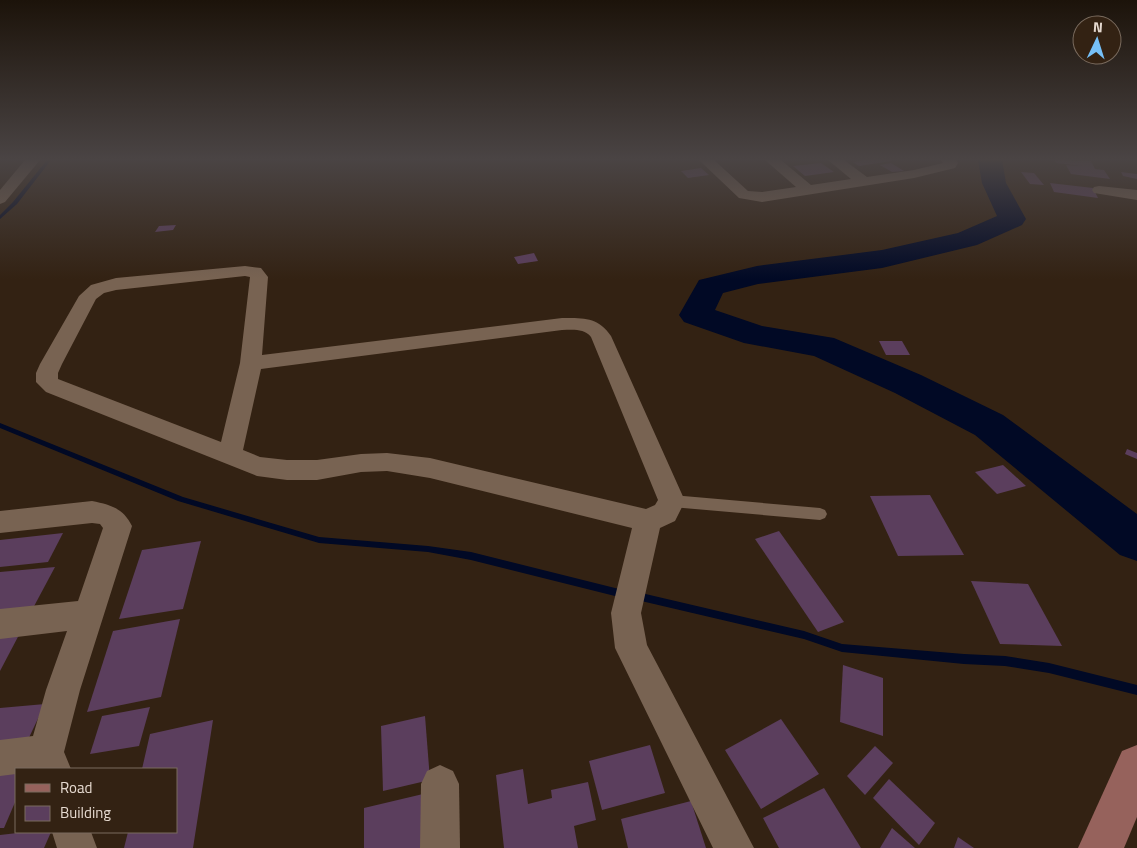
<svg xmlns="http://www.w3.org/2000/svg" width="1137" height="848" font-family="'Titillium Web',sans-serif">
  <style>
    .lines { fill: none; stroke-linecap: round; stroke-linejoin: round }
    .stream { fill: #010925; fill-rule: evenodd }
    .river { fill: #010925; fill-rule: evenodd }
    .building { fill: #5b3e5d }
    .lane { fill: #786352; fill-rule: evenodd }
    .street { fill: #786352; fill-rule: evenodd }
    .secondary { fill: #96625c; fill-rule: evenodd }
  </style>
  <rect width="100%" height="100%" fill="#332213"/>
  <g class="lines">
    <g class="stream">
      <polygon points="47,160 51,160 17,204 0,219 0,215 13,202"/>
      <polygon points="0,423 183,497 319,537 428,546 471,552 623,590 626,591 627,594 626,597 623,598 471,560 428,552 319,543 178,501 0,428"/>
      <polygon points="637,592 804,631 842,644 964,654 1005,656 1049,663 1137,685 1137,695 1049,673 1005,666 964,664 842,652 804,639 637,600 634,599 633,596 634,593"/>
    </g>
    <polygon class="river" points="978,160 1002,160 1006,183 1026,219 1022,225 977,245 882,268 758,284 723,293 715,310 762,326 834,338 921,375 1003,415 1137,514 1137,561 1120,555 975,435 895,393 814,356 744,343 684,322 679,315 699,280 757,266 882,250 958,233 997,216 982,183"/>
  </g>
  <g class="building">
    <polygon points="864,160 891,160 891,161 859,166 853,162"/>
    <polygon points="1055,160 1091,161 1095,169 1104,170 1110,179 1071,174 1066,165 1083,166 1056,163"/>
    <polygon points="821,163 834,172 805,176 793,166"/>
    <polygon points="891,163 904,171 892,172 880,165"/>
    <polygon points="701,168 709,175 688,178 681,171"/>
    <polygon points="1021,172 1034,173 1044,185 1030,184"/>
    <polygon points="1121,172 1137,174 1137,179 1123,176"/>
    <polygon points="1050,183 1093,188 1098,198 1054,192"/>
    <polygon points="176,225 173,230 155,232 159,226"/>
    <polygon points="534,253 538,261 518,264 514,257"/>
    <polygon points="879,341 902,341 910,355 886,355"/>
    <polygon points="1127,449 1137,453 1137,459 1125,454"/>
    <polygon points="1003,465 1026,486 997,494 975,472"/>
    <polygon points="930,495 964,555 898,556 870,496"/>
    <polygon points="779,531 844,622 818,632 755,539"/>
    <polygon points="63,533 48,562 0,567 0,540"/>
    <polygon points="201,541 183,609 119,619 142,550"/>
    <polygon points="55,567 32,610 0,613 0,572"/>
    <polygon points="971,581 1028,584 1062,646 1000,644"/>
    <polygon points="180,619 161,697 87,712 113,631"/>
    <polygon points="20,633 0,671 0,635"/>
    <polygon points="843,665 883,678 883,736 840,722"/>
    <polygon points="45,704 24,748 0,750 0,708"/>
    <polygon points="150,707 139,746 90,754 102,716"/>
    <polygon points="425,716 430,780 383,791 381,726"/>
    <polygon points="781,719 819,774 761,809 725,750"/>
    <polygon points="213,720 193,848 124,848 128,832 176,832 176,769 142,769 150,734"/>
    <polygon points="650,745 665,793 602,810 589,761"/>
    <polygon points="875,746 893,763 865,795 847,776"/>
    <polygon points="523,769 528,804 552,798 551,790 588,782 596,820 574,826 578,848 504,848 496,775"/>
    <polygon points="16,770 16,800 4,828 0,828 0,772"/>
    <polygon points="889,779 935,823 919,845 873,798"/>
    <polygon points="824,788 861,848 779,848 763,818"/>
    <polygon points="423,794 427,848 364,848 364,808"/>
    <polygon points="691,801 706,848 628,848 621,819"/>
    <polygon points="892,828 915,848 880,848"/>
    <polygon points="26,832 51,832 44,848 0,848 0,835"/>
    <polygon points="958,837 974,848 954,848"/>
  </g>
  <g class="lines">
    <polygon class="lane" points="672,495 820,508 825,510 827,514 825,518 820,520 672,507 667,505 665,501 667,497"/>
    <g class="street">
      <polygon points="25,160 40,160 5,202 0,204 0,190"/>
      <polygon points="699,160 714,160 748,191 762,192 796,187 765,160 781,160 811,185 851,179 828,160 844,160 867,177 914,170 943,163 941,160 956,160 958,163 955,168 914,178 762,202 739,198"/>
      <polygon points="1099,186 1137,190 1137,200 1094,193 1092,190 1094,187"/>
      <path d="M245,266L261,268L268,277L262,355L562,318C584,318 598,317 611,336L685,501L675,521L660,528L641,613L647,645L754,848H713L615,648L611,613L632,528L430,478L387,471L361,472L317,480H287L257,476L46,392L36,382V373L40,364L79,296L91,285L116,278ZM245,276L250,277L240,363L221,442L58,379V373L62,364L96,299L104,293L116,290ZM562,330C572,330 584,328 591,337L658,500L655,505L646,509L430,458L387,453L361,454L317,460H287L260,457L243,450L261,369Z"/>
      <path d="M92,501C111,505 123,508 132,526L80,690L64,752L71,769H16V774L0,776V740L33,736L46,690L67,631L0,639V609L78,601L103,528L100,524L92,523L0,533V511Z"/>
      <polygon points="440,765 453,771 459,784 460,848 420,848 421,784 427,771"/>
      <polygon points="52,832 91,832 97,848 57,848"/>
    </g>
    <polygon class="secondary" points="1137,745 1137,817 1124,848 1078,848 1122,751"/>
  </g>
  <linearGradient id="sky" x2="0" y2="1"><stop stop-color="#1c130a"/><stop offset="0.57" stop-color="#4a4444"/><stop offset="1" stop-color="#4a4444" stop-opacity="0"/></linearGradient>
  <rect width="1137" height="279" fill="url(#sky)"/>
  <rect x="15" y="768" width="162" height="65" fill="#332213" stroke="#7a6b5e"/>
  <rect x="25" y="784" width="25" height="8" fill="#96625c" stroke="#7a6b5e"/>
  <text x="60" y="793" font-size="15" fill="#e5d9cf">Road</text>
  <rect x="25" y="806" width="25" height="15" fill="#5b3e5d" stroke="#7a6b5e"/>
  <text x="60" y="818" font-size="15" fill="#e5d9cf">Building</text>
  <g transform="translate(1097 40) rotate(4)"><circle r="24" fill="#332213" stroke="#7a6b5e"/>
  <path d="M0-4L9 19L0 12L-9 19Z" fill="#76c0f7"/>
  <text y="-8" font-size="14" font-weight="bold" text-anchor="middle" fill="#e5d9cf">N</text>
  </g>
</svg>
